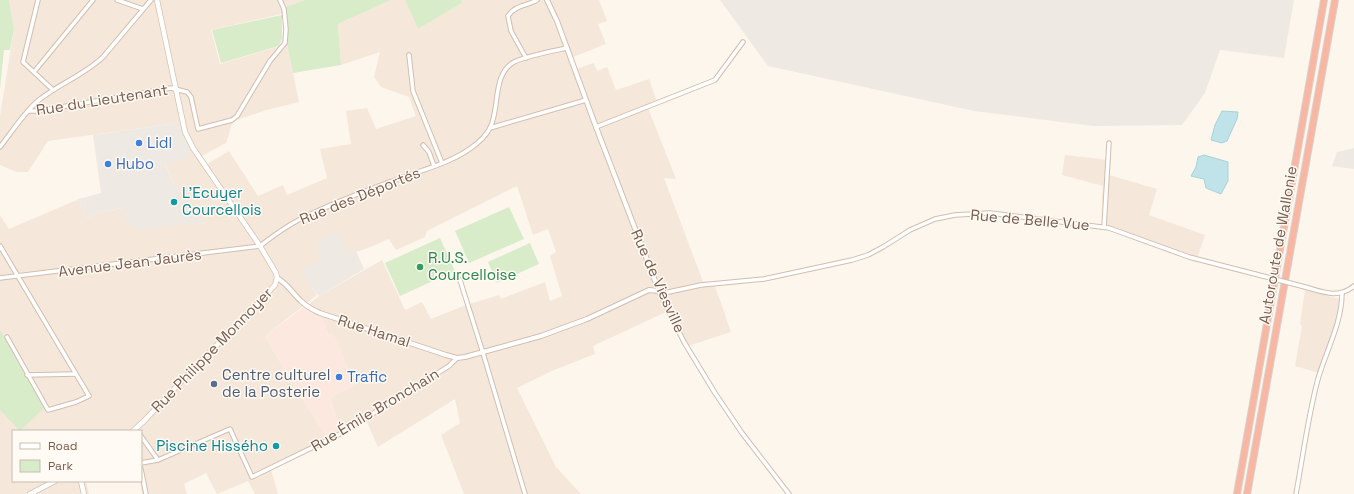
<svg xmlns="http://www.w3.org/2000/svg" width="1354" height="494" font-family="'Space Grotesk',sans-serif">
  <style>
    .residential { fill: #f5e8da }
    .commercial { fill: #fde8e0 }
    .industrial { fill: #efe9e4 }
    .green { fill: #d8ecc9 }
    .water { fill: #bfe3e8; stroke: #a5d3da }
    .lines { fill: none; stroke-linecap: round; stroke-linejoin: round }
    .minor-casing { stroke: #d1beb0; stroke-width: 5.5 }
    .tertiary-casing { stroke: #d1beb0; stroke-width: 6 }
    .secondary-casing { stroke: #d6c0b0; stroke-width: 6 }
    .motorway-casing { stroke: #dad1cd; stroke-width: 8 }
    .minor { stroke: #fff; stroke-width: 3.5 }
    .tertiary { stroke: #fff; stroke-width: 4 }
    .secondary { stroke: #fff; stroke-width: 4.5 }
    .motorway { stroke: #f7b7a3; stroke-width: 6 }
    .minor-bridge-casing { stroke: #d1beb0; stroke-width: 5.5; stroke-linecap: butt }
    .minor-bridge { stroke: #fff; stroke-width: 3.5 }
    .shop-dot { fill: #3f7fe0; stroke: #fffaf3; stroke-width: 1.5 }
    .culture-dot { fill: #0f9aa8; stroke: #fffaf3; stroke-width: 1.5 }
    .leisure-dot { fill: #2e9e5b; stroke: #fffaf3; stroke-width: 1.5 }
    .service-dot { fill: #5c6f8a; stroke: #fffaf3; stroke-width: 1.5 }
    .labels { text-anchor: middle; stroke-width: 3; stroke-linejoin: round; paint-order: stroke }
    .street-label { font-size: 15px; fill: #7a5c4d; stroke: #fffaf3 }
    .shop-label { font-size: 15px; fill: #366cbe; stroke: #fffaf3; text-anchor: start }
    .culture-label { font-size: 15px; fill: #0d838f; stroke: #fffaf3; text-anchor: start }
    .leisure-label { font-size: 15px; fill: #27864d; stroke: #fffaf3; text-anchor: start }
    .service-label { font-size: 15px; fill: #4e5e75; stroke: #fffaf3; text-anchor: start }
  </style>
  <rect width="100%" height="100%" fill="#fdf6ec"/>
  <g class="residential">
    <polygon points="9,0 305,0 285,7 286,13 211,30 220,64 287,44 299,102 267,110 233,121 226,143 198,158 204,166 229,151 258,196 283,185 287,195 327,178 320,149 351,144 346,111 367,108 376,129 416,116 409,97 381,87 374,77 380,52 341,65 338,24 391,0 405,0 418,29 462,3 461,0 599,0 607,21 598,24 606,44 573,57 576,69 594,63 597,71 607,67 616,90 649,79 658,105 648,108 676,179 664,178 705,287 715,286 731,332 685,347 666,312 593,346 595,354 554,370 517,388 556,467 581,494 464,494 441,435 460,423 455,399 378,447 366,420 342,435 330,398 355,385 333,334 329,336 321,316 309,304 319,296 382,260 405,310 422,302 431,319 466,305 499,295 501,299 545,282 550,301 562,296 550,256 556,252 548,229 533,235 517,186 427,231 425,237 396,250 389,239 368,248 350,254 323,255 320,260 312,288 317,295 265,336 295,388 328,439 270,466 278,494 255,494 248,481 217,494 206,473 184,484 187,494 142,494 140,481 141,481 141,431 13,431 13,481 86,481 89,494 0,494 0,215 9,229 79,199 87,218 104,211 123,208 205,223 174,183 165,164 167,163 178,123 48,141 28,172 16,172 0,165 0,151 1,149 0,148 0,116 14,29"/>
    <polygon points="1065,155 1109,160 1109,175 1157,189 1149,215 1205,235 1196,262 1104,227 1102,200 1103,186 1062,175"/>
    <polygon points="1305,290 1344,300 1322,374 1295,366 1302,326 1300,324"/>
  </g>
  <polygon class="commercial" points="308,304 321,316 329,336 333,333 355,385 330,398 342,435 329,441 295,388 265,336"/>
  <g class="industrial">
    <polygon points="720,0 1294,0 1284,58 1220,50 1205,93 1182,125 1093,126 974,111 768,66"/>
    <polygon points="178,123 191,156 165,165 174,183 206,223 136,229 123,215 122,208 104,211 87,218 79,199 101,193 93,135"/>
    <polygon points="1354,148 1354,169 1332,166 1337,152"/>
    <polygon points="336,231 350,254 356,251 364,269 319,296 312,288 302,270 319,261 318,257 323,255 316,242"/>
  </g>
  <g class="green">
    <polygon points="0,0 9,0 14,29 10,50 4,50 0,89"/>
    <polygon points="305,0 391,0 338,24 341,65 293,73 287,44 285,7"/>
    <polygon points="405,0 461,0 462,3 418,29"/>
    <polygon points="282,15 282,38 279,46 221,63 212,30"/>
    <polygon points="509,207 524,239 469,263 455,231"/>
    <polygon points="440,238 455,271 400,296 385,263"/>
    <polygon points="530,243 539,264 497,283 488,262"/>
    <polygon points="0,330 44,408 20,431 0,410"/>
  </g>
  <g class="water">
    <polygon points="1222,111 1238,112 1237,119 1227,141 1222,143 1211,140 1215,125"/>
    <polygon points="1204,155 1228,162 1228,181 1221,194 1206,188 1204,179 1191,176 1196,167 1198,157"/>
  </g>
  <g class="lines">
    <g class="minor-casing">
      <g id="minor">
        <polyline points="38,0 23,62 53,90"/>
        <polyline points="117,0 143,9"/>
        <polyline points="409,55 413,91 442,163"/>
        <path d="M526,58L511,31L508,16C515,5 527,6 537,0"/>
        <polyline points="34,72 93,0"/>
        <polyline points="29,111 38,111 171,88 187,92 191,97 198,129 232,120 237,116 270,61 285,43 286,29 284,9 280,0"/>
        <polyline points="596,127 715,80 743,42"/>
        <polyline points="490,128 586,100"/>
        <polyline points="423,145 429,152 434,166"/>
        <path d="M0,147C11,133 26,110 39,100C59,84 84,75 103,57L151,0"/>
        <polyline points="1104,227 1109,143"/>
        <polyline points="0,246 89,396 76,402 48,410 7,337"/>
        <path d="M0,278L260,246C273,236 287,225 303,218C334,202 368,190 401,178C425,169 450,163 471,148C478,143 486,136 490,128C500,109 492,74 514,62C526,56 553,51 567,48"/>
        <polyline points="460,280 483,353 525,494"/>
        <path d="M1305,287C1323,292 1338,299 1354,286"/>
        <polyline points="659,291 664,293 701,285 764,279 852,260 868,255 883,247 910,230 935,219 955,215 990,213 1109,228 1189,257 1255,274"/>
        <polyline points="659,292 684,342 715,393 742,433 789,494"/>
        <polyline points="27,375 75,374"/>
        <polyline points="141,436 158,460"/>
        <polyline points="141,463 158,460 230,429 252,477 342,433 449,366 457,358"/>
        <polyline points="141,469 146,494"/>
        <path d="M1296,494C1303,456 1308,416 1318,379C1326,351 1342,323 1342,293"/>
      </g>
    </g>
    <g class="tertiary-casing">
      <g id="tertiary">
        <polyline points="547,0 557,21 596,127 659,291"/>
        <path d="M277,278C287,283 293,294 301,301C307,307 313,310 320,313L446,355L457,358L465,357L541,336L587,319L649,290L659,291"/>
      </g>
    </g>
    <g class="secondary-casing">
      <g id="secondary">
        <polyline points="133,431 144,421 193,369 246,316 275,285 277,278 276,273 260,246 193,148 185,132 157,0"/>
        <polyline points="81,481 84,494"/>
        <polyline points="30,494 55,481"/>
      </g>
    </g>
    <g class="motorway-casing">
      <g id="motorway">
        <polyline points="1237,494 1324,0"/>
        <polyline points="1247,494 1335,0"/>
      </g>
    </g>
    <use href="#minor" class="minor"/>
    <use href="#tertiary" class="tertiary"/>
    <use href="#secondary" class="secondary"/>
    <use href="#motorway" class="motorway"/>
    <g class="minor-bridge-casing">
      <polyline id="minor-bridge" points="1255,274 1305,287"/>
    </g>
    <use href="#minor-bridge" class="minor-bridge"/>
  </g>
  <g class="shop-dot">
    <circle cx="139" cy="143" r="4"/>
    <circle cx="108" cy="164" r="4"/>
    <circle cx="339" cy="377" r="4"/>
  </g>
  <g class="culture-dot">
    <circle cx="174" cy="202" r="4"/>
    <circle cx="276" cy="446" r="4"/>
  </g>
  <circle class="leisure-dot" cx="420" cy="267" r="4"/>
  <circle class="service-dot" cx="214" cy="384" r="4"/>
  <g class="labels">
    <g class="street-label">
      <text transform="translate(102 100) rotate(-9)" y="5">Rue du Lieutenant</text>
      <text transform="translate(360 196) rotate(-22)" y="5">Rue des Déportés</text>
      <text transform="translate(1030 220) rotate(5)" y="5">Rue de Belle Vue</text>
      <text transform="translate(1278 245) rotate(-80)" y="5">Autoroute de Wallonie</text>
      <text transform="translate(130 263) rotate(-7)" y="5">Avenue Jean Jaurès</text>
      <text transform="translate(658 281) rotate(66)" y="5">Rue de Viesville</text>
      <text transform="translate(374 331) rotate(18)" y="5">Rue Hamal</text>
      <text transform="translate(212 350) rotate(-46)" y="5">Rue Philippe Monnoyer</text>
      <text transform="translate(375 410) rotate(-31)" y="5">Rue Émile Bronchain</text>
    </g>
    <g class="shop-label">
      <text x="147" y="148">Lidl</text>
      <text x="116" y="169">Hubo</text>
      <text x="347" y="382">Trafic</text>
    </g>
    <g class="culture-label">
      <text x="182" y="198">L'Ecuyer<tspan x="182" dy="17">Courcellois</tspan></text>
      <text x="268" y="451" text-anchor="end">Piscine Hissého</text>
    </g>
    <g class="leisure-label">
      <text x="428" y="263">R.U.S.<tspan x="428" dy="17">Courcelloise</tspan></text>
    </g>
    <g class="service-label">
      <text x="222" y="380">Centre culturel<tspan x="222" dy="17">de la Posterie</tspan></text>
    </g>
  </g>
  <rect x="12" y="430" width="130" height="52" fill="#fffaf3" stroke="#cabbb1"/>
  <rect x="20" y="443" width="20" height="6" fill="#ffffff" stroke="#cabbb1"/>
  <text x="48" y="450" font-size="12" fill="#7a5c4d">Road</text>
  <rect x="20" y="460" width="20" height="12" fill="#d8ecc9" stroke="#cabbb1"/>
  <text x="48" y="470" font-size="12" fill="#7a5c4d">Park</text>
</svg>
